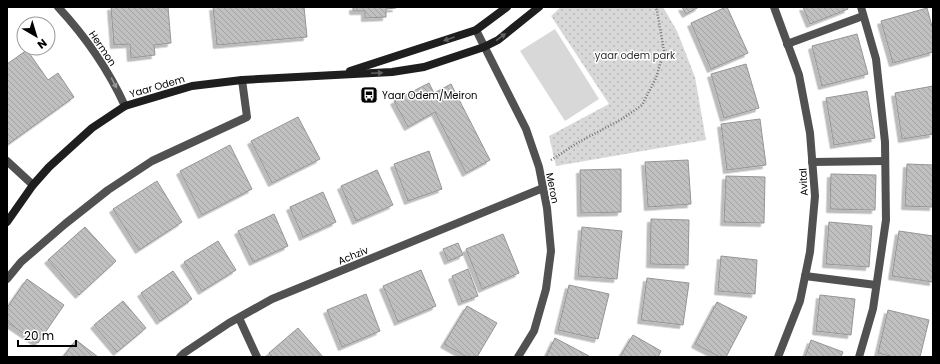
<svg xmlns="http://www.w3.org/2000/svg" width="940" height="364" font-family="Poppins,sans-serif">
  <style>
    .grass { fill: url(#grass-dots) }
    .garden { fill: #d8d8d8 }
    .building { fill: url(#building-back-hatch); stroke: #959595; filter: url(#shadow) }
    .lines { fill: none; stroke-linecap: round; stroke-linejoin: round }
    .path { stroke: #737373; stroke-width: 2.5; stroke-dasharray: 1 2; stroke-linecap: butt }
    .lane { stroke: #515151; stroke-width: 8 }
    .street { stroke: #515151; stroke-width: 8 }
    .secondary { stroke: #1e1e1e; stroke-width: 8 }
    .oneway { fill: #626262 }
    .oneway2 { fill: #979797 }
    .labels { text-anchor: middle; stroke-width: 3; stroke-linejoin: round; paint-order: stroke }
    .street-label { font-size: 10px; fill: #000; stroke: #fff }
    .park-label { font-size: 10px; fill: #2f2f2f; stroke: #fff }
    .poi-label { font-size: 10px; fill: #000; stroke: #fff; text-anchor: start }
  </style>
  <defs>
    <pattern id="grass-dots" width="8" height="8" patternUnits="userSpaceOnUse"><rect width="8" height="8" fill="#d8d8d8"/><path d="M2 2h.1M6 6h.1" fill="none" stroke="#b8b8b8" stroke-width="1.8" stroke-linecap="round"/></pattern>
    <pattern id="building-back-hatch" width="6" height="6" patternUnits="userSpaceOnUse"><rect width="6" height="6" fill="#c0c0c0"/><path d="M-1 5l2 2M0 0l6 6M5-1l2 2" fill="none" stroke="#a3a3a3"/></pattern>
    <filter id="shadow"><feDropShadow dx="-3.5" dy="3.5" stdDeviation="0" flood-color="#0004"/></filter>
  </defs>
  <rect width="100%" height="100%" fill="#fff"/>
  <polygon class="grass" points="561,7 663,7 677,31 695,77 706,140 556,166 549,136 609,104 551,16"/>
  <polygon class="garden" points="555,29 599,99 565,121 520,51"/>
  <g class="building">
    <polygon points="111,7 168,7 171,43 154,45 155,55 131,58 130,44 114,45"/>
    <polygon points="213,7 304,7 307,37 217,45"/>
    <polygon points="353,7 396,7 396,8 386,9 386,17 365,18 365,11 353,11"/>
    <polygon points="682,7 699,7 686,14"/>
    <polygon points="726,7 727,7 748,53 711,69 691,23"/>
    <polygon points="803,7 847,7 848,9 810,24"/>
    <polygon points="927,8 933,30 933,52 893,63 881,21"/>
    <polygon points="857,34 868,74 822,86 812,46"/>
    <polygon points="27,50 48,80 58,73 74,97 7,145 7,64"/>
    <polygon points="746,64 759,108 724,118 711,74"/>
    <polygon points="429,83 434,93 451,84 490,160 466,173 435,112 408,127 394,101"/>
    <polygon points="933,86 933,134 902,139 895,93"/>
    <polygon points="867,91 875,138 834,145 826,98"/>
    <polygon points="298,117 320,159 272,183 251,141"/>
    <polygon points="760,119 766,165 727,170 721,124"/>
    <polygon points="230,145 252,189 202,215 180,171"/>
    <polygon points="429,151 442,189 408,201 394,164"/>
    <polygon points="688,160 691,204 648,207 645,162"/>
    <polygon points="907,164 933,165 933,207 905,206"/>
    <polygon points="621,169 621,212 581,213 580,170"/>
    <polygon points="377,170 393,205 356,221 341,186"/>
    <polygon points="831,174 876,175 875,210 830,209"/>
    <polygon points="726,176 765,177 764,223 724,222"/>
    <polygon points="157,181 182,222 139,250 113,209"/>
    <polygon points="323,192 336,222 303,237 290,207"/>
    <polygon points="274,214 288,246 253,262 238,231"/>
    <polygon points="651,219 689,220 688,265 650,264"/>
    <polygon points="829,222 872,226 869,267 826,264"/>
    <polygon points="85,227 116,261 79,295 48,260"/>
    <polygon points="582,227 622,231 617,279 578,276"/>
    <polygon points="899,231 933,236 933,282 892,276"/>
    <polygon points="503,234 519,273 482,289 466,249"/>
    <polygon points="218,241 236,270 202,291 184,262"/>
    <polygon points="458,243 463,255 448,261 443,249"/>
    <polygon points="721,256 757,260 755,294 718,291"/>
    <polygon points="468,269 478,296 462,302 452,276"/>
    <polygon points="421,270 436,306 398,322 383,286"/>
    <polygon points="173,271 192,299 160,321 141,293"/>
    <polygon points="647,278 689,283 683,325 641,320"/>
    <polygon points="27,279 64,305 38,343 7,322 7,308"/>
    <polygon points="569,285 609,294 598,339 558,330"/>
    <polygon points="366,294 380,331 342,347 327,310"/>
    <polygon points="820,295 855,299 851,335 816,331"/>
    <polygon points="123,301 146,328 117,352 94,325"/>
    <polygon points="717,302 747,317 726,357 720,357 695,344"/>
    <polygon points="467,306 497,323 477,357 467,357 444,344"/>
    <polygon points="888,310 929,320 920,357 894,357 878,353"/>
    <polygon points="298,328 323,357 272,357 269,353"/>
    <polygon points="633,335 661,351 658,357 620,357"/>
    <polygon points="555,338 589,356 588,357 546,357"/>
    <polygon points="76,340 98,357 63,357"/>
    <polygon points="811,340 843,352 841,357 805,357"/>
  </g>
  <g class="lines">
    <polyline class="path" points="551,160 579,142 622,119 642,105 656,78 664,51 657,11 655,7"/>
    <g class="lane">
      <polyline points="787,44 863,16"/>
      <polyline points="7,161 33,185"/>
      <polyline points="812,162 885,161"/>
      <polyline points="805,276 876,285"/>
      <polyline points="7,279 21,262 65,224 108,190 152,161 247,117 242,80"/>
      <polyline points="239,318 257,357"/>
      <polyline points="859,357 873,309 886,220 885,142 876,59 861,7"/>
    </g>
    <g class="street">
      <path d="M58,7C86,37 108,69 125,106"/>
      <polyline points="774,7 799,75 810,133 815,196 810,252 800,301 778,357"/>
      <polyline points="476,30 526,129 539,167 547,208 551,251 546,289 534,331 518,357"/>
      <polyline points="180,357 184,353 229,323 272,299 543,188"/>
    </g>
    <g class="secondary">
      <polyline points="350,71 476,30 507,7"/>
      <polyline points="7,222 33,185 49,167 92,128 125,106 192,86 242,80 392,72 424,67 484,47 498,40 539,7"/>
    </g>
  </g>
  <defs><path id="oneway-solid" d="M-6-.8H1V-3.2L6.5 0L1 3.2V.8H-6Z"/></defs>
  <g class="oneway">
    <use href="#oneway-solid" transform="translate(501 37) rotate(-36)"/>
    <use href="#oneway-solid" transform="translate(449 39) rotate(161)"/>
    <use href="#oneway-solid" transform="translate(377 73) rotate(-3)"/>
  </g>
  <use class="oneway2" href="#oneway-solid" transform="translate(114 83) rotate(62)"/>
  <defs>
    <g id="bus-square" transform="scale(0.9)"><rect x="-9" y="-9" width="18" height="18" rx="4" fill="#000" stroke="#fff"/><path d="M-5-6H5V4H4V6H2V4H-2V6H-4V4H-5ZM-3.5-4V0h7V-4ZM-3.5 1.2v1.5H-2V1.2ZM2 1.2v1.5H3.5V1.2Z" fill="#fff"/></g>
  </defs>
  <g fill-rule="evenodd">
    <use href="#bus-square" x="369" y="95"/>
  </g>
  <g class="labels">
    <g class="street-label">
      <text transform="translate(103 48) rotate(56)" y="4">Hermon</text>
      <text transform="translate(157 86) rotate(-16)" y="4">Yaar Odem</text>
      <text transform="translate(803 182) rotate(-93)" y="4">Avital</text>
      <text transform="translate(553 188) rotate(79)" y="4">Meron</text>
      <text transform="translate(353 255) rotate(-22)" y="4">Achziv</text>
    </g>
    <g class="park-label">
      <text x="635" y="59">yaar odem park</text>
    </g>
    <g class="poi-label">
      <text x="382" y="99">Yaar Odem/Meiron</text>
    </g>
  </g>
  <rect width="940" height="364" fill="none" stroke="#000000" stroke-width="16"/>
  <g transform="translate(36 36) rotate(142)"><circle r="19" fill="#ffffff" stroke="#999999"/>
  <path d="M0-3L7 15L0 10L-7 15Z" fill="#000000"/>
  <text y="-6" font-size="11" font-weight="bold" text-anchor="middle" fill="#000000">N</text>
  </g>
  <path d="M18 340v6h58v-6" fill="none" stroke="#000000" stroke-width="2"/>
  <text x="24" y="340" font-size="12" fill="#000000" stroke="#ffffff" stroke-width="3" paint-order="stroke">20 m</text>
</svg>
